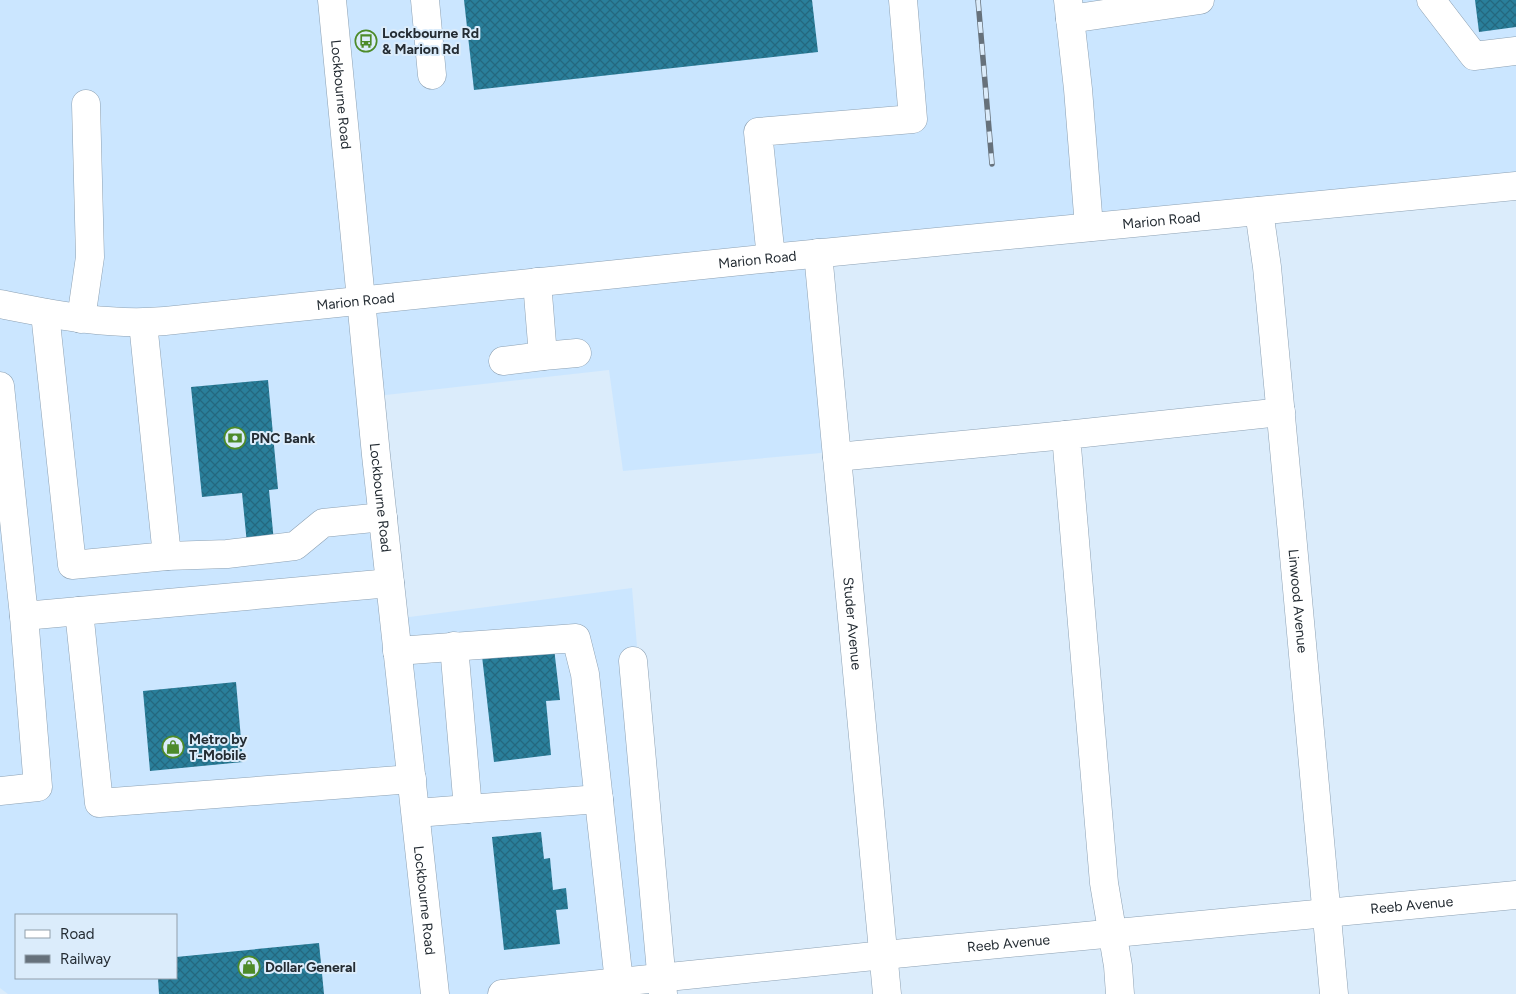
<svg xmlns="http://www.w3.org/2000/svg" width="1516" height="994" font-family="Figtree,sans-serif">
  <style>
    .built { fill: #cbe6ff; fill-rule: evenodd }
    .building { fill: url(#building-cross-hatch) }
    .lines { fill: none; stroke-linecap: round; stroke-linejoin: round }
    .minor-casing { stroke: #8da1b3; stroke-width: 29 }
    .major-casing { stroke: #8da1b3; stroke-width: 29 }
    .minor { stroke: #fff; stroke-width: 28 }
    .major { stroke: #fff; stroke-width: 28 }
    .rail-casing { stroke: #66717b; stroke-width: 5.5 }
    .rail { stroke: #dbecfb; stroke-width: 4; stroke-dasharray: 11; stroke-linecap: butt }
    .labels { text-anchor: middle; stroke-width: 4; stroke-linejoin: round; paint-order: stroke }
    .poi-label { font-size: 14px; font-weight: bold; fill: #242c33; stroke: #dbecfb; text-anchor: start }
    .street-label { font-size: 14px; fill: #242c33; stroke: #dbecfb }
  </style>
  <defs>
    <pattern id="building-cross-hatch" width="8" height="8" patternUnits="userSpaceOnUse" patternTransform="scale(1.25)"><rect width="8" height="8" fill="#2a7f9b"/><path d="M0 0l8 8M0 8l8-8" fill="none" stroke="#24687f"/></pattern>
  </defs>
  <rect width="100%" height="100%" fill="#dbecfb"/>
  <path class="built" d="M0,0H1516V184L810,246L832,452L623,471L609,370L368,397L394,619L632,588L667,994H8L0,988ZM16,915H176V978H16Z"/>
  <g class="building">
    <polygon points="464,0 812,0 818,52 474,90"/>
    <polygon points="1475,0 1516,0 1516,27 1479,32"/>
    <polygon points="268,380 278,489 269,490 274,542 247,544 242,493 202,497 191,387"/>
    <polygon points="554,648 560,700 546,701 551,755 494,762 482,656"/>
    <polygon points="236,682 243,762 150,771 143,691"/>
    <polygon points="541,832 544,859 550,858 553,890 566,888 568,909 556,910 560,944 504,950 492,837"/>
    <polygon points="319,943 324,994 159,994 158,978 176,978 176,957"/>
  </g>
  <g class="lines">
    <g class="minor-casing">
      <g id="minor">
        <polyline points="425,0 432,75"/>
        <polyline points="1068,0 1078,89 1089,227"/>
        <polyline points="1431,0 1474,56 1516,51"/>
        <polyline points="1070,19 1200,0"/>
        <path id="s1" d="M1259,211L1267,267L1292,534L1334,994"/>
        <path id="s2" d="M818,253L887,994"/>
        <polyline points="771,258 758,132 913,119 903,0"/>
        <path id="s3" d="M0,304C56,315 108,326 165,321L771,258L1516,186"/>
        <polyline points="45,313 72,565 167,556 143,323"/>
        <polyline points="81,319 90,257 86,104"/>
        <polyline points="543,356 577,353"/>
        <polyline points="503,361 543,356 537,282"/>
        <polyline points="0,386 24,616 390,583"/>
        <polyline points="837,457 1066,435"/>
        <polyline points="167,556 227,554 295,546 323,523 383,517"/>
        <polyline points="79,611 99,803 412,779"/>
        <polyline points="454,646 468,809"/>
        <polyline points="397,651 576,638 585,674 619,982"/>
        <polyline points="633,661 663,994"/>
        <polyline points="0,791 38,787 24,616"/>
        <polyline points="416,813 599,799"/>
        <path id="s4" d="M502,994L884,955L1516,895"/>
        <polyline points="1120,994 1118,966 1104,883 1066,435 1281,412"/>
      </g>
    </g>
    <g class="major-casing">
      <g id="major">
        <path id="s5" d="M332,0L376,455L435,994"/>
      </g>
    </g>
    <use href="#minor" class="minor"/>
    <use href="#major" class="major"/>
    <g class="rail-casing">
      <polyline id="rail" points="978,0 992,164"/>
    </g>
    <use href="#rail" class="rail"/>
  </g>
  <defs>
    <g id="bus-ring" transform="scale(1.125)"><circle r="9.5" fill="#dbecfb" stroke="#4d8b2a" stroke-width="1.5"/><path d="M-5-6H5V4H4V6H2V4H-2V6H-4V4H-5ZM-3.5-4V0h7V-4ZM-3.5 1.2v1.5H-2V1.2ZM2 1.2v1.5H3.5V1.2Z" fill="#4d8b2a"/></g>
    <g id="bank-ring" transform="scale(1.125)"><circle r="9.5" fill="#dbecfb" stroke="#4d8b2a" stroke-width="1.5"/><path d="M-6-4H6V4H-6ZM0-2.3a2.3 2.3 0 1 0 0 4.6a2.3 2.3 0 1 0 0-4.6Z" fill="#4d8b2a"/></g>
    <g id="shop-ring" transform="scale(1.125)"><circle r="9.5" fill="#dbecfb" stroke="#4d8b2a" stroke-width="1.5"/><path d="M-5-2.5h2.3a2.7 3.5 0 0 1 5.4 0H5L5.5 6h-11ZM-1.5-2.5h3a1.5 2.3 0 0 0-3 0Z" fill="#4d8b2a"/></g>
  </defs>
  <g fill-rule="evenodd">
    <use href="#bus-ring" x="366" y="41"/>
    <use href="#bank-ring" x="235" y="438"/>
    <use href="#shop-ring" x="173" y="747"/>
    <use href="#shop-ring" x="249" y="967"/>
  </g>
  <g class="labels">
    <g class="poi-label">
      <text x="382" y="38">Lockbourne Rd<tspan x="382" dy="16">&amp; Marion Rd</tspan></text>
      <text x="251" y="443">PNC Bank</text>
      <text x="189" y="744">Metro by<tspan x="189" dy="16">T-Mobile</tspan></text>
      <text x="265" y="972">Dollar General</text>
    </g>
    <g class="street-label">
      <text dy="5" stroke="none"><textPath href="#s5" startOffset="95">Lockbourne Road</textPath></text>
      <text dy="5" stroke="none"><textPath href="#s3" startOffset="1168">Marion Road</textPath></text>
      <text dy="5" stroke="none"><textPath href="#s3" startOffset="762">Marion Road</textPath></text>
      <text dy="5" stroke="none"><textPath href="#s3" startOffset="358">Marion Road</textPath></text>
      <text dy="5" stroke="none"><textPath href="#s5" startOffset="500">Lockbourne Road</textPath></text>
      <text dy="5" stroke="none"><textPath href="#s1" startOffset="392">Linwood Avenue</textPath></text>
      <text dy="5" stroke="none"><textPath href="#s2" startOffset="372">Studer Avenue</textPath></text>
      <text dy="5" stroke="none"><textPath href="#s5" startOffset="905">Lockbourne Road</textPath></text>
      <text dy="5" stroke="none"><textPath href="#s4" startOffset="914">Reeb Avenue</textPath></text>
      <text dy="5" stroke="none"><textPath href="#s4" startOffset="509">Reeb Avenue</textPath></text>
    </g>
  </g>
  <rect x="15" y="914" width="162" height="65" fill="#dbecfb" stroke="#929fab"/>
  <rect x="25" y="930" width="25" height="8" fill="#ffffff" stroke="#929fab"/>
  <text x="60" y="939" font-size="15" fill="#242c33">Road</text>
  <rect x="25" y="955" width="25" height="8" fill="#66717b" stroke="#929fab"/>
  <text x="60" y="964" font-size="15" fill="#242c33">Railway</text>
</svg>
